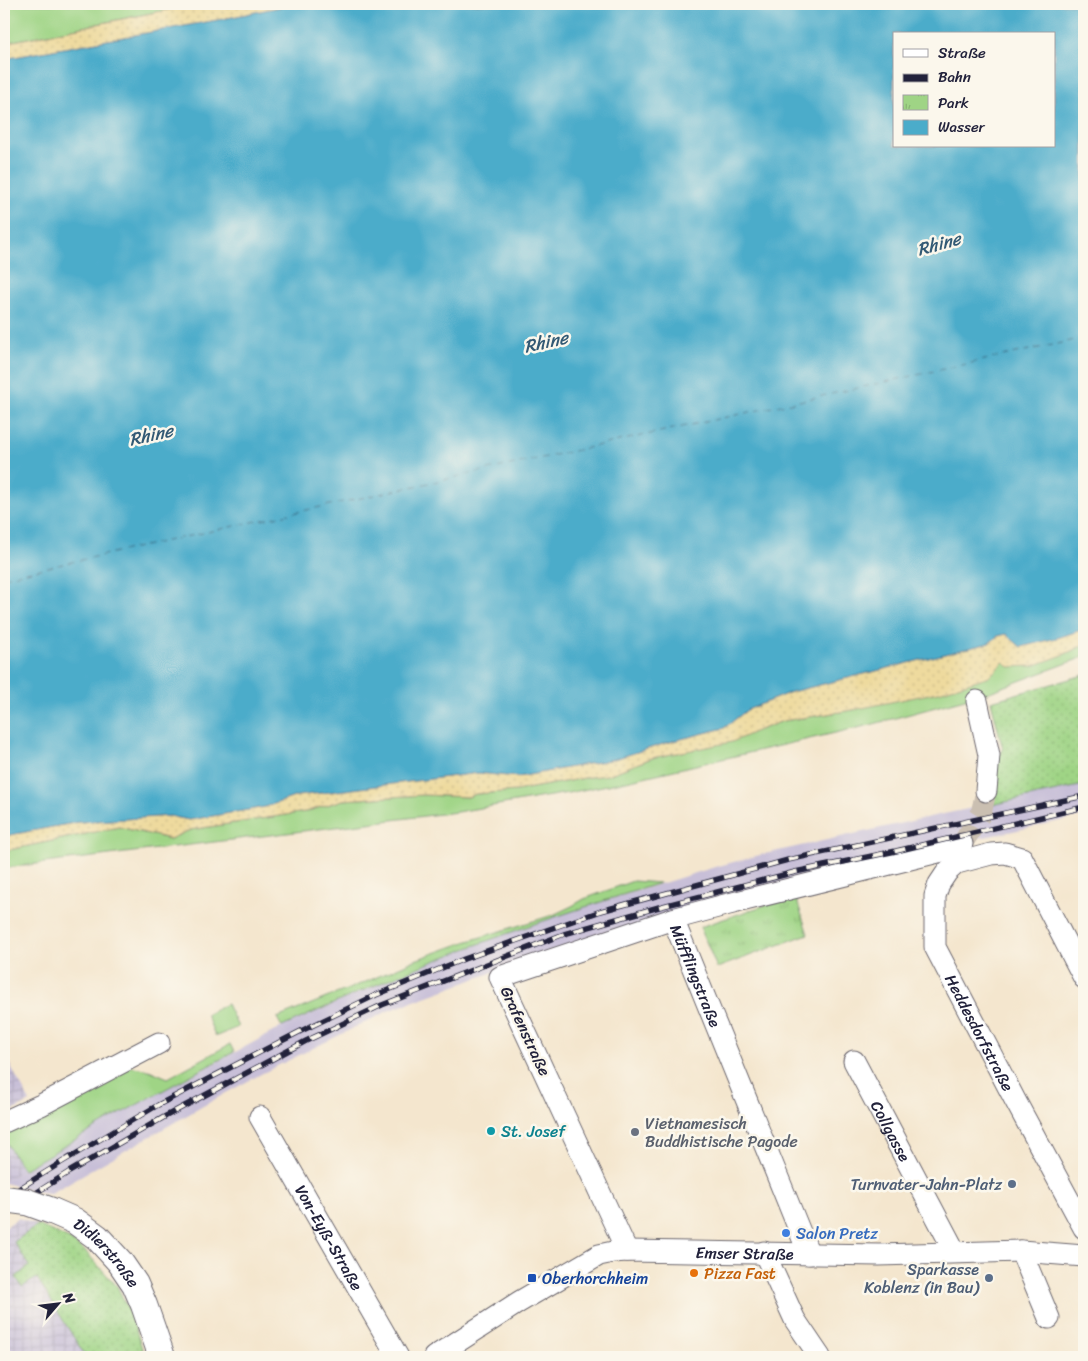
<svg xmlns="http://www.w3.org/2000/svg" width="1088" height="1361" font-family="Sriracha,sans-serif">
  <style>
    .industrial { fill: url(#industrial-grid) }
    .railway { fill: #c8bfd8 }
    .grass { fill: #9fd485; stroke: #607b60 }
    .sand { fill: url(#sand-dots); stroke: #887e6c }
    .park { fill: url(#park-tufts); stroke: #607b60 }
    .garden { fill: url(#garden-dots); stroke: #607b60 }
    .water { fill: #4bacca; stroke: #366782; fill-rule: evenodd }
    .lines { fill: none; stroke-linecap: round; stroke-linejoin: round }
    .ferry { stroke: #325974; stroke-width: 1; stroke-dasharray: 6 5; stroke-linecap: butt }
    .minor-tunnel { stroke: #cabfb1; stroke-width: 21; stroke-dasharray: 21 11; stroke-linecap: butt }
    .minor-casing { stroke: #6c676e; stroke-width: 23 }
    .minor { stroke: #fff; stroke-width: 21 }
    .rail-casing { stroke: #22223b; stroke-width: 5.5 }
    .rail { stroke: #fbf7ec; stroke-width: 4; stroke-dasharray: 11; stroke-linecap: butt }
    .tertiary-bridge-casing { stroke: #6c676e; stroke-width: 28; stroke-linecap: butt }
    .tertiary-bridge { stroke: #fff; stroke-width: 26 }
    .culture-dot { fill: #0f9aa8; stroke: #fbf7ec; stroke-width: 2 }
    .worship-dot { fill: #6b7280; stroke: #fbf7ec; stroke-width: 2 }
    .service-dot { fill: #5c6f8a; stroke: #fbf7ec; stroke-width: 2 }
    .shop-dot { fill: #3f7fe0; stroke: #fbf7ec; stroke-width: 2 }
    .food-dot { fill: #e8710a; stroke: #fbf7ec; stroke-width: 2 }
    .transit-dot { fill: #1a4fb4; stroke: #fbf7ec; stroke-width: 2 }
    .labels { text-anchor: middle; stroke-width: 5; stroke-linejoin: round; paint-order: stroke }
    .street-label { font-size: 16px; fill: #22223b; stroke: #fbf7ec }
    .worship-label { font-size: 16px; fill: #5b616d; stroke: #fbf7ec; text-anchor: start }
    .culture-label { font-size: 16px; fill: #0d838f; stroke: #fbf7ec; text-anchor: start }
    .service-label { font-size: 16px; fill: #4e5e75; stroke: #fbf7ec; text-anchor: end }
    .shop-label { font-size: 16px; fill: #366cbe; stroke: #fbf7ec; text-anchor: start }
    .food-label { font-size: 16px; fill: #c56008; stroke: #fbf7ec; text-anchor: start }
    .transit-label { font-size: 16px; fill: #164399; stroke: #fbf7ec; text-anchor: start }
    .water-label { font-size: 18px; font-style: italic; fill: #325974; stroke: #fbf7ec }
  </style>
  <defs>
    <pattern id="industrial-grid" width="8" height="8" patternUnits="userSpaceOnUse" patternTransform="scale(1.25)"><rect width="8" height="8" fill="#c8bfd8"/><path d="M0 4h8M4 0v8" fill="none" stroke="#aca4ba"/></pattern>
    <pattern id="sand-dots" width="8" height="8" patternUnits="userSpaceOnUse" patternTransform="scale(1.25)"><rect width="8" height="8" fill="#eeda9e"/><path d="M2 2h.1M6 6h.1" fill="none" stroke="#ccbb89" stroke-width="1.8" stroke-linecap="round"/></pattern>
    <pattern id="park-tufts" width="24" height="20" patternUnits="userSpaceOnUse" patternTransform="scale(1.25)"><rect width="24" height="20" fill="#9fd485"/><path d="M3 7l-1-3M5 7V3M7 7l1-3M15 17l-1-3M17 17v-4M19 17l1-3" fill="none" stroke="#89b674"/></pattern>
    <pattern id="garden-dots" width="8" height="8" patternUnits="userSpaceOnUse" patternTransform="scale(1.25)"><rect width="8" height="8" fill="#9fd485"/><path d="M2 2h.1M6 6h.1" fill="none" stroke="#89b674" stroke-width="1.8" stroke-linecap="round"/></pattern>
  </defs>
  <rect width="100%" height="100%" fill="#fbf7ec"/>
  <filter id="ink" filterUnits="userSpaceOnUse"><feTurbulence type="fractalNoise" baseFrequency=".02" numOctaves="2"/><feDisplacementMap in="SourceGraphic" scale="10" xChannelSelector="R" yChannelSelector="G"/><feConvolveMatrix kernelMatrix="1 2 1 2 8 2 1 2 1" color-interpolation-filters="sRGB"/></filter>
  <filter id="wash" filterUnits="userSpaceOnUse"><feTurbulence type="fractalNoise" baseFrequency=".0096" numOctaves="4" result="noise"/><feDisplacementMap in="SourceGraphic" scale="20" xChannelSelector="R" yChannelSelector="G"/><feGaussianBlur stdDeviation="1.12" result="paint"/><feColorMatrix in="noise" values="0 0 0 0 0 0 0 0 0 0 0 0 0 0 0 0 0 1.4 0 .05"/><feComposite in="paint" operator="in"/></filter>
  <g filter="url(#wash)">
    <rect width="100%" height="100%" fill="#f4e6ce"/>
    <g class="industrial">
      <polygon points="4,1054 30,1102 4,1115"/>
      <polygon points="4,1139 23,1170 4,1181"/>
      <polygon points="18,1218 38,1225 14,1242 29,1266 16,1277 36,1278 86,1357 4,1357 4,1228"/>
    </g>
    <polygon class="railway" points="1084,785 1084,816 975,839 855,869 548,952 390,1010 261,1074 226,1093 49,1194 4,1183 4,1181 116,1116 282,1027 402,974 462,950 560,915 715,867 760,855 934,816"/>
    <g class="grass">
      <polygon points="4,4 196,4 4,43"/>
      <polygon points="1084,645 1084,657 987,693 870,725 622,782 568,793 457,812 4,868 4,851 119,827 170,839 190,830 305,812 343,800 423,795 468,797 476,794 516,791 590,777 608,775 652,758 681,752 759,730 783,721 853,710 1004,662 1063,655"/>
      <path d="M633,881L660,883C594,904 528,925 463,950C401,973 341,1000 282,1027L277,1018L368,981L415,960L465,942L553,915L572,906L584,899Z"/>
      <polygon points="227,1004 238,1027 217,1036 215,1035 207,1017 207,1014"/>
      <polygon points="230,1044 234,1052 116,1116 23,1170 4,1139 4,1130 22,1124 55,1111 130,1066 149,1070 168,1078"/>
    </g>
    <g class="sand">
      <polygon points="196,4 294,4 223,19 4,59 4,43"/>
      <polygon points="1084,629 1084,645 1063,655 1033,666 1009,667 1004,662 990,676 939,692 853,710 783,721 759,730 732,742 652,758 608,775 590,777 516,791 476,794 468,797 423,795 343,800 305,812 190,830 170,839 119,827 4,851 4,836 79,822 170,816 189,820 265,807 297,796 478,773 518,777 614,759 673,741 724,728 747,710 791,692 989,643 998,636 1006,634 1021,647 1060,637"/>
    </g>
    <polygon class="park" points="795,895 808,934 717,968 700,927"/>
    <g class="garden">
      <polygon points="1084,675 1084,785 987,806 994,792 997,756 1003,750 991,701"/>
      <polygon points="38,1225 69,1239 85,1251 117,1286 131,1315 145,1357 86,1357 37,1278 22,1287 16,1277 29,1266 14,1242"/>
    </g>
    <path class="water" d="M294,4H1084V629L1060,637L1021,647L1006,634L998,636L989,643L791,692L747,710L724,728L673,741L614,759L518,777L478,773L297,796L265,807L189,820L170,816L79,822L4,836V59L223,19ZM894,34H1054V146H894Z"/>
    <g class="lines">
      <polyline class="ferry" points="4,577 1084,338"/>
    </g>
  </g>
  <g filter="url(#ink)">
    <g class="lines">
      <polyline class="minor-tunnel" points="962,844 981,814 986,791"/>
      <g class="minor-casing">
        <g id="minor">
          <polyline points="977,701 989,755 986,791"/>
          <path id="s1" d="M673,919L809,1254"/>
          <path id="s2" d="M1084,978L1022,858L1005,853L991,854L957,863L947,872L939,884L935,896V947L1015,1100L1084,1228"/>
          <path id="s3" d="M854,1061L955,1252"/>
          <path id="s4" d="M260,1117L398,1357"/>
          <polyline points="4,1122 41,1105 159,1043"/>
          <polyline points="627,1251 500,977 673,919 725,905 938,852 960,846 962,844"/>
          <polyline points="1021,1251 1049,1318"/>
          <polyline points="764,1252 795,1320 820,1357"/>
          <path id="s5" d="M434,1357L519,1302L599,1255L613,1252L627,1251L879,1255L1021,1251L1084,1256"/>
        </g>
      </g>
      <use href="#minor" class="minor"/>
      <g class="rail-casing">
        <g id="rail">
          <polyline points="4,1198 62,1162 158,1105 301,1031 376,995 464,959 601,911 788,860 1084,796"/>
          <polyline points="4,1213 69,1172 166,1116 306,1041 382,1005 564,934 659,907 795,872 896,851 1084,807"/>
        </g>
      </g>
      <use href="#rail" class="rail"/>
      <g class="tertiary-bridge-casing">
        <g id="tertiary-bridge">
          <path id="s6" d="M4,1199L27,1202L52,1211L75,1221L97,1237L120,1262L135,1284L144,1305L162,1357"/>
        </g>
      </g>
      <use href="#tertiary-bridge" class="tertiary-bridge"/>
    </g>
  </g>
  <circle class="culture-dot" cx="491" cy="1131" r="5"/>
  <circle class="worship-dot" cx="635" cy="1132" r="5"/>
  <g class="service-dot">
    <circle cx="1012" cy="1184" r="5"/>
    <circle cx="989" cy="1278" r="5"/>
  </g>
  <circle class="shop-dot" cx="786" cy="1233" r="5"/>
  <circle class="food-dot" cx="694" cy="1273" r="5"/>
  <rect class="transit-dot" x="527" y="1273" width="10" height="10" rx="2.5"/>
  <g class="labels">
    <g class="street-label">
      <text dy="6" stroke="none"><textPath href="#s1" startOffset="61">Müfflingstraße</textPath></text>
      <text transform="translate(526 1031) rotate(65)" y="6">Grafenstraße</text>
      <text dy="6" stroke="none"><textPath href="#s2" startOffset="390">Heddesdorfstraße</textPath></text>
      <text dy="6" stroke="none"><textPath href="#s3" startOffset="79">Collgasse</textPath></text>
      <text dy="6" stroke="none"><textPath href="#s4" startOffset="139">Von-Eyß-Straße</textPath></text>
      <text dy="6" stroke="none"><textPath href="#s5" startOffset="340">Emser Straße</textPath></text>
      <text dy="6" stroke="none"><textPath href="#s6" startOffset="120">Didierstraße</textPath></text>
    </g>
    <g class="worship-label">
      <text x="645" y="1129">Vietnamesisch<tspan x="645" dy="18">Buddhistische Pagode</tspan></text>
    </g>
    <g class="culture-label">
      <text x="501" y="1137">St. Josef</text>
    </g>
    <g class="service-label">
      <text x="1002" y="1190">Turnvater-Jahn-Platz</text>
      <text x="979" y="1275">Sparkasse<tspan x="979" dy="18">Koblenz (in Bau)</tspan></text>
    </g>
    <g class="shop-label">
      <text x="796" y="1239">Salon Pretz</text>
    </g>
    <g class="food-label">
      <text x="704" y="1279">Pizza Fast</text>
    </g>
    <g class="transit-label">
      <text x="542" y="1284">Oberhorchheim</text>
    </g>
    <g class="water-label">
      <text transform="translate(939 244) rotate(-16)" y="6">Rhine</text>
      <text transform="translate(546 342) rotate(-13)" y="6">Rhine</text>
      <text transform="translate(151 435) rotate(-13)" y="6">Rhine</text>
    </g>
  </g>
  <rect width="1088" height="1361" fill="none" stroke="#fbf7ec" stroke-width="20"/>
  <rect x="893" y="32" width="162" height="115" fill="#fbf7ec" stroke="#a4a2a5"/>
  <rect x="903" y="49" width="25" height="8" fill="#ffffff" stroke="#a4a2a5"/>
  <text x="938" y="58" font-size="15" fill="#22223b">Straße</text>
  <rect x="903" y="74" width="25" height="8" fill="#22223b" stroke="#a4a2a5"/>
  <text x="938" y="82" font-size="15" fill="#22223b">Bahn</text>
  <rect x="903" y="95" width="25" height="15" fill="url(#park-tufts)" stroke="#a4a2a5"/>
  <text x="938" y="108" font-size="15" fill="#22223b">Park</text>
  <rect x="903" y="120" width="25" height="15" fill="#4bacca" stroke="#a4a2a5"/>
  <text x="938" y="132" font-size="15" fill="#22223b">Wasser</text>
  <g transform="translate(58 1304) rotate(62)" stroke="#fbf7ec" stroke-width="4" paint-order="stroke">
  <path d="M0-4L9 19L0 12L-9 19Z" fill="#22223b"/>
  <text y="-8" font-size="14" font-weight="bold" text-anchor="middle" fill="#22223b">N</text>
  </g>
</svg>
